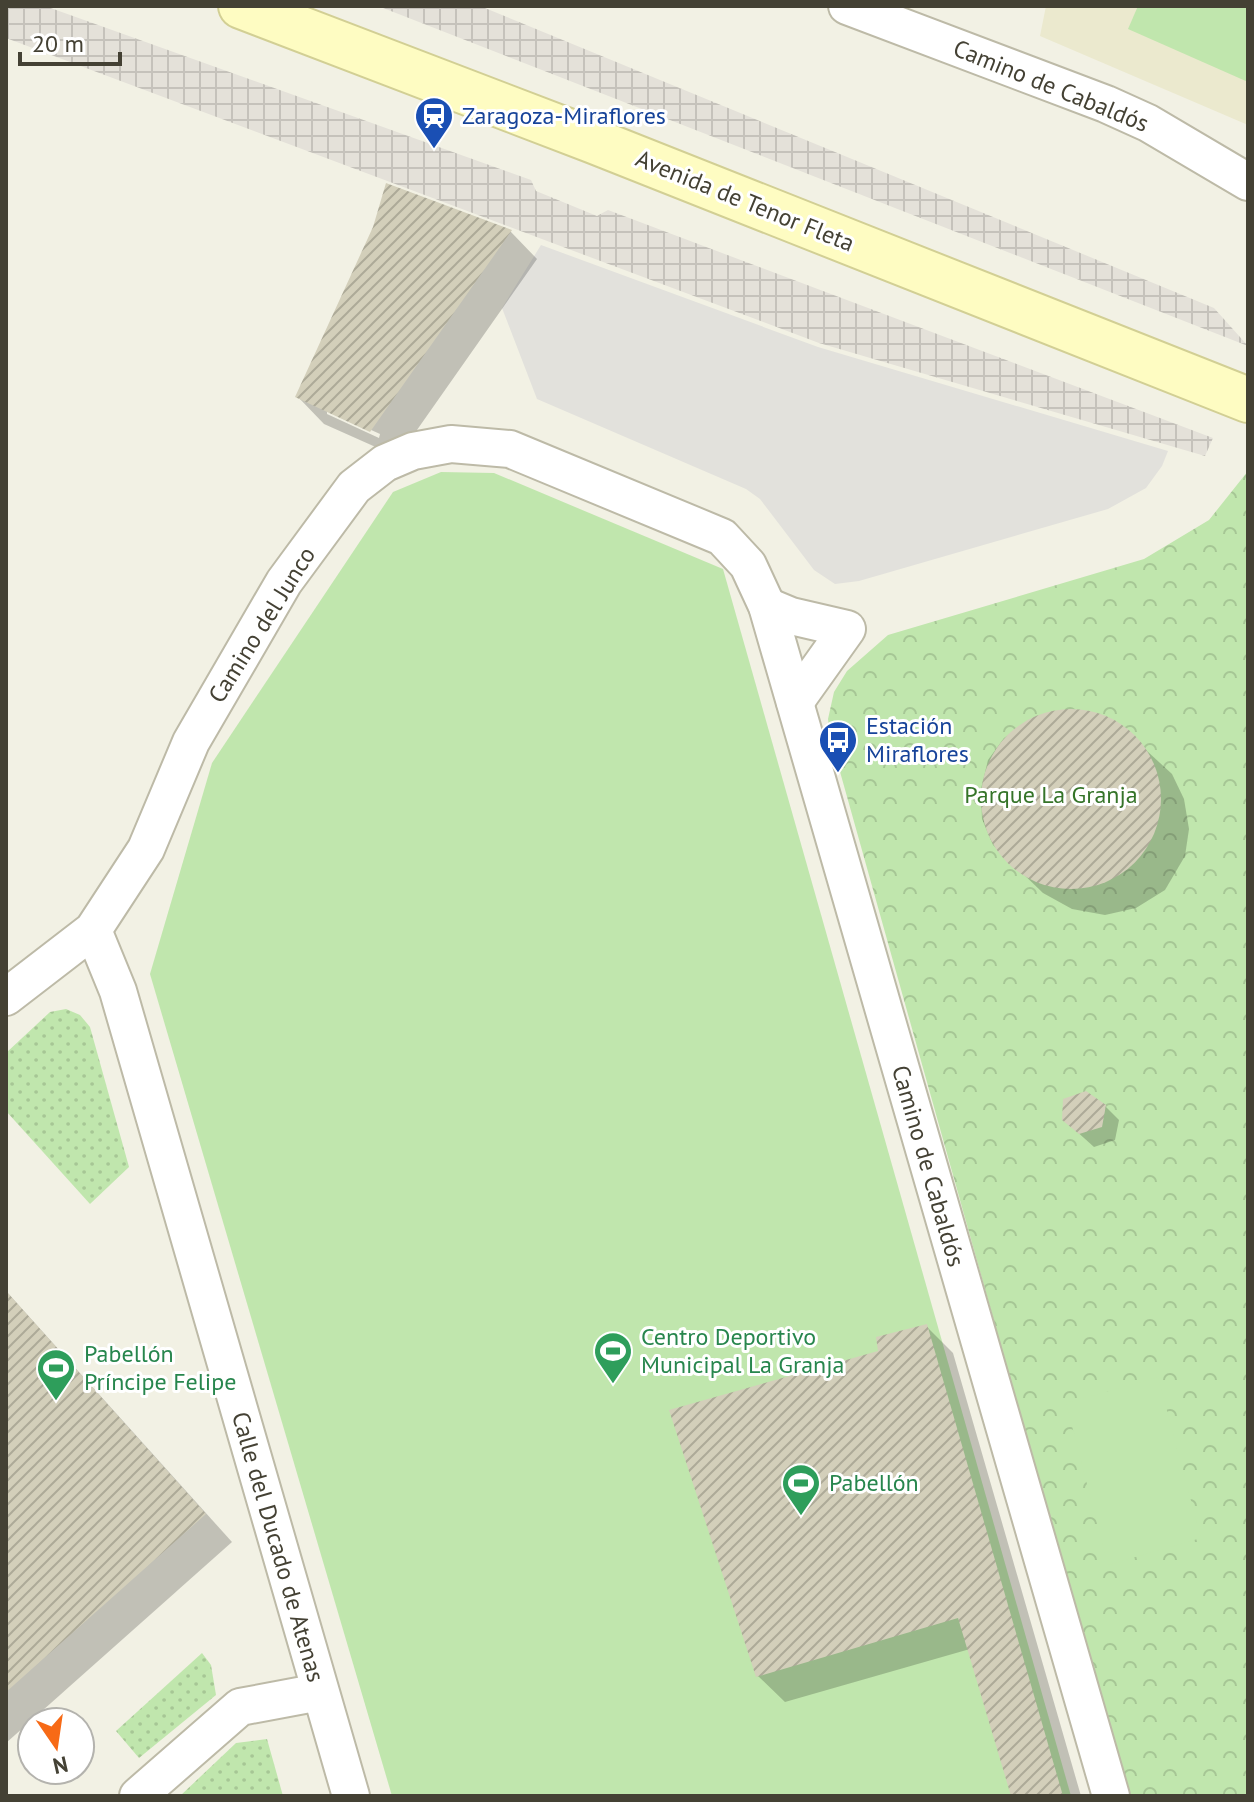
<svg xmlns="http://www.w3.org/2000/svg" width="1254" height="1802" font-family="'PT Sans',sans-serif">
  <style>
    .industrial { fill: url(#industrial-grid) }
    .education { fill: #ebe9ce }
    .grass { fill: url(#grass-dots) }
    .park { fill: url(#park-crowns) }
    .pitch { fill: #c0e6ad }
    .parking { fill: #e2e1dc }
    .shadow { fill: #0003; fill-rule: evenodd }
    .building { fill: url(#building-hatch) }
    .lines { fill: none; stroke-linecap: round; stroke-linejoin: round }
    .minor-casing { stroke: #bdbaa7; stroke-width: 40 }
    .secondary-casing { stroke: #d2cf94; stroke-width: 48 }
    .minor { stroke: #fff; stroke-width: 36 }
    .secondary { stroke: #fefcc2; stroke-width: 44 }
    .labels { text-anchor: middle; stroke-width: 6; stroke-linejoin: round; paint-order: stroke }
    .street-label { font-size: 24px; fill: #444134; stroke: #fff }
    .transit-label { font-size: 24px; fill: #164399; stroke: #fff; text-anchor: start }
    .park-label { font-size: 24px; fill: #357429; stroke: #fff }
    .leisure-label { font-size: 24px; fill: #27864d; stroke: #fff; text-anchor: start }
  </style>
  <defs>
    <pattern id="industrial-grid" width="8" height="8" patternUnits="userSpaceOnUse" patternTransform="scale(2)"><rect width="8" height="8" fill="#e4e1d9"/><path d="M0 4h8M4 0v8" fill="none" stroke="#c5c2bb"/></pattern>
    <pattern id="grass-dots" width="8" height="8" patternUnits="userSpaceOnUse" patternTransform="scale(2)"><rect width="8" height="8" fill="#c0e6ad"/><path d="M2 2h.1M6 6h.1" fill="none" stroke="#a6c695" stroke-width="1.8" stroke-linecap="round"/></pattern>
    <pattern id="park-crowns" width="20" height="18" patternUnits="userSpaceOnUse" patternTransform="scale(2)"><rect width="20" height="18" fill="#c0e6ad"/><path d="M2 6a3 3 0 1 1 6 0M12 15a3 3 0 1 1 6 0" fill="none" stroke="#a6c695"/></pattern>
    <pattern id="building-hatch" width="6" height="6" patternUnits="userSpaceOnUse" patternTransform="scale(2)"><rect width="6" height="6" fill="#d3cfba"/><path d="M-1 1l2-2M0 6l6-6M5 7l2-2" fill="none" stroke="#adaa98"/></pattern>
  </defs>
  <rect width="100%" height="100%" fill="#f2f1e4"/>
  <g class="industrial">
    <polygon points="6,6 45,6 531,180 536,191 597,216 608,210 1213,438 1205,456 819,343 6,38"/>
    <polygon points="378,6 480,6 1214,308 1248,346"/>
  </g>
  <polygon class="education" points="1046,6 1248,6 1248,125 1040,36"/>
  <g class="grass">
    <polygon points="66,1009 80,1015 90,1027 129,1167 90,1204 6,1111 6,1053 50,1012"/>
    <polygon points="202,1653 211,1665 216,1695 139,1758 116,1731"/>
    <polygon points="267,1739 283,1796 180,1796 236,1743"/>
  </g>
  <polygon class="park" points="1248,471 1248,1796 1127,1796 830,736 828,719 834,692 847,671 888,635 1144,559 1209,520"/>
  <g class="pitch">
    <polygon points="1138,6 1248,6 1248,82 1128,29"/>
    <polygon points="441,472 494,473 723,569 1071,1796 392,1796 150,974 212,763 393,492"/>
    <polygon points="1158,1377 1201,1538 1108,1565 1066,1403"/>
  </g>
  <polygon class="parking" points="541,245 818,347 1168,451 1162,466 1146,488 1108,509 859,581 835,584 814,570 760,499 746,489 537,399 502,308"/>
  <g class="shadow">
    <path d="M387,186L511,232L537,259L398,457L324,424L298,397L375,228ZM327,410L380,434L379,438L327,414Z"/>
    <polygon points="1066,711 1095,715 1122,728 1172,774 1184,799 1189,829 1185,856 1165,890 1136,908 1105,915 1072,909 1043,893 993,845 982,819 981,789 988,760 1004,738 1031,720"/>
    <polygon points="1105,1106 1119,1120 1115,1140 1094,1147 1064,1120"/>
    <polygon points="6,1291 232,1542 6,1743"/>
    <polygon points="926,1326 953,1353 1081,1796 1013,1796 970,1649 785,1702 758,1676 880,1353"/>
  </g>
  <g class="building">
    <polygon points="386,183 512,230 370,432 295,397 373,227"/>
    <circle cx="1071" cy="799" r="90"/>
    <polygon points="1086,1091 1106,1105 1102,1127 1079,1134 1062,1120 1063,1099"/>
    <polygon points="6,1291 206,1514 6,1692"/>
    <polygon points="927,1324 1063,1796 1011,1796 958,1618 756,1677 669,1410 878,1351 876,1337"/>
  </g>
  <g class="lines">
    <g class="minor-casing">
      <g id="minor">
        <polyline points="847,6 1106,104 1148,123 1248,182"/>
        <polyline points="767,606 791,616 847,629 795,702"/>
        <polyline points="93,930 118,991 351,1796"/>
        <polyline points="6,997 93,930 146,849 191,742 284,582 354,487 385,463 413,451 451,444 510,449 722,537 748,565 767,606 1111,1796"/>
        <polyline points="138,1796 240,1707 320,1692"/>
      </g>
    </g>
    <g class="secondary-casing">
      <polyline id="secondary" points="241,6 594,141 1248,400"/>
    </g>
    <use href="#minor" class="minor"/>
    <use href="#secondary" class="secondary"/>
  </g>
  <defs>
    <g id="station-pin" transform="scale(2)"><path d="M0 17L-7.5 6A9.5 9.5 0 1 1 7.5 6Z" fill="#1a4fb4" stroke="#fff"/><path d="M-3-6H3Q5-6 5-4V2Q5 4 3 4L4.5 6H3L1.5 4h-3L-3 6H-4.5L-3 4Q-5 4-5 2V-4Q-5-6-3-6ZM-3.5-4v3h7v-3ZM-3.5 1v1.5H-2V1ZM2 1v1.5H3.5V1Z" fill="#fff"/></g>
    <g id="bus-pin" transform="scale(2)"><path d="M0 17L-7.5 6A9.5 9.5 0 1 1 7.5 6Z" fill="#1a4fb4" stroke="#fff"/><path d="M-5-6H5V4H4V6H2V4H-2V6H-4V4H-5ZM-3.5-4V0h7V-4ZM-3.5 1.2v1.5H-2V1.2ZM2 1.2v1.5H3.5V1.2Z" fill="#fff"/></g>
    <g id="stadium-pin" transform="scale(2)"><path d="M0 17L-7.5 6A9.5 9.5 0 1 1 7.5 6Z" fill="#2e9e5b" stroke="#fff"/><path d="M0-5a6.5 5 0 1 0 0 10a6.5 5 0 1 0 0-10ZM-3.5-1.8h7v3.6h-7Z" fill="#fff"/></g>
  </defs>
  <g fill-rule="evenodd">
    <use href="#station-pin" x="434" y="116"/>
    <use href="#bus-pin" x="838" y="740"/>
    <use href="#stadium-pin" x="613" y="1351"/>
    <use href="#stadium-pin" x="56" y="1368"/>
    <use href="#stadium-pin" x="801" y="1483"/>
  </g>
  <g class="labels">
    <g class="street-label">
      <text transform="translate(1051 86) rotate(22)" y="8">Camino de Cabaldós</text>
      <text transform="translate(745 201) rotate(22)" y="8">Avenida de Tenor Fleta</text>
      <text transform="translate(262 625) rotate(-58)" y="8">Camino del Junco</text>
      <text transform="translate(928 1166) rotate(74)" y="8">Camino de Cabaldós</text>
      <text transform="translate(278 1547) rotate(74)" y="8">Calle del Ducado de Atenas</text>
    </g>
    <g class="transit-label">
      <text x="462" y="124">Zaragoza-Miraflores</text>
      <text x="866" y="734">Estación<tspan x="866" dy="28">Miraflores</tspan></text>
    </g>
    <g class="park-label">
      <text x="1051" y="803">Parque La Granja</text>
    </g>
    <g class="leisure-label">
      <text x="641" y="1345">Centro Deportivo<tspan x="641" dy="28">Municipal La Granja</tspan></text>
      <text x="84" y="1362">Pabellón<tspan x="84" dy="28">Príncipe Felipe</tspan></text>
      <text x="829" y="1491">Pabellón</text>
    </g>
  </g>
  <rect width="1254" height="1802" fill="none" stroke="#444134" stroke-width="16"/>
  <g transform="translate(56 1746) rotate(167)"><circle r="38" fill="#ffffff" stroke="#b4b3ae" stroke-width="2"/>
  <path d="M0-6L14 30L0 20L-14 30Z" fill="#f76a16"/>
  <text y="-12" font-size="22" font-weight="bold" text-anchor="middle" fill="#444134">N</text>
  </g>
  <path d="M20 52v12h100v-12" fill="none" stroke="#444134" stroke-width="4"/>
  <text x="32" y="52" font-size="24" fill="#444134" stroke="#ffffff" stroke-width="6" paint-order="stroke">20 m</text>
</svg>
